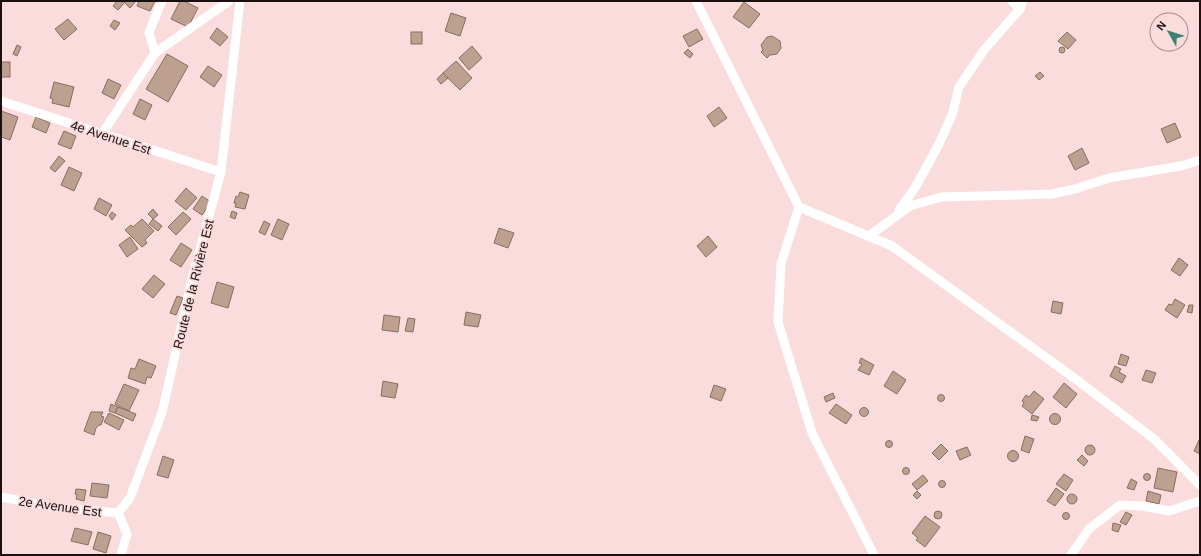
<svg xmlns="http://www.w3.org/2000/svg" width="1201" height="556" font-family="Helvetica,sans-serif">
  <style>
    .building { fill: #bea090; stroke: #896d5e }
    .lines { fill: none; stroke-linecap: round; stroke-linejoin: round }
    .minor { stroke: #fff; stroke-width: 9 }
    .labels { text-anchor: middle; stroke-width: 3.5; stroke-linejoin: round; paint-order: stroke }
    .street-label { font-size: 13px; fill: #1b0f0f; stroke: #fadcdc }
  </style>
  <rect width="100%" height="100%" fill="#fadcdc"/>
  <g class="building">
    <polygon points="117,1 125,2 118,10 113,6"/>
    <polygon points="123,1 136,1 130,8"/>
    <polygon points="139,1 155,1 150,11 137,6"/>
    <polygon points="180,1 184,1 198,8 188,27 171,19"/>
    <polygon points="744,2 760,14 749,28 733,17"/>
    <polygon points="451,13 466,18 460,36 445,31"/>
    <polygon points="68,19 77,29 64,40 55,29"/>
    <polygon points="114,20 120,23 115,30 110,26"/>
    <polygon points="217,28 228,37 220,46 210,38"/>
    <polygon points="697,29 703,39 689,47 683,36"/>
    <rect x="411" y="32" width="11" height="12"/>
    <polygon points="1067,32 1076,40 1068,49 1058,41"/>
    <polygon points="772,36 780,41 781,48 777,54 770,55 767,58 761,52 763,50 761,45 767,37"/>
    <polygon points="17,45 21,47 17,56 13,54"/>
    <polygon points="472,46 482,58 469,70 459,58"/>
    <circle cx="1062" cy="50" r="3"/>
    <polygon points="688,49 693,54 690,58 684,53"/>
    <polygon points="167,54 188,66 168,102 146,89"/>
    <polygon points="456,61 472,78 460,90 443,73"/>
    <rect x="1" y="62" width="9" height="15"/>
    <polygon points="208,66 222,75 214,87 200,77"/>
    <polygon points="1040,72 1044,76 1039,80 1035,76"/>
    <polygon points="443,73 448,78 441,84 437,79"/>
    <polygon points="108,79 121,85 114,99 102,93"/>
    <polygon points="54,82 74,87 69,107 52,103 53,99 50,98"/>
    <polygon points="140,99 152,105 145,120 133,114"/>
    <polygon points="719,107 727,118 714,127 707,116"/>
    <polygon points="1,111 18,117 10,140 1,137"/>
    <polygon points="36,117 50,123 46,133 32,127"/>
    <polygon points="1175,123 1181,137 1167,143 1161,129"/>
    <polygon points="64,131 76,136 71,149 58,144"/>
    <polygon points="1082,148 1089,163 1075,170 1068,156"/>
    <polygon points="59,156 65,161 55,172 50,168"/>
    <polygon points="69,167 82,173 74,191 61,185"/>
    <polygon points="186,188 197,198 186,210 175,201"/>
    <polygon points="240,192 249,195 245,209 235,207 236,203 234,203 236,196 238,197"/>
    <polygon points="202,196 211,202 202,215 193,209"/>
    <polygon points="99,198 112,205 106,216 94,209"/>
    <polygon points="153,209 158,215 153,219 148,214"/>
    <polygon points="232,211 237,213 235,219 230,217"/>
    <polygon points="112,212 116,215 112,220 109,216"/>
    <polygon points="183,212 191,219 176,235 168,227"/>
    <polygon points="142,219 154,231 145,240 147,243 142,247 125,230 131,225 133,227"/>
    <polygon points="153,219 162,226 158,231 149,224"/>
    <polygon points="278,219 289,224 282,240 271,235"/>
    <polygon points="264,221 270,224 265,235 259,232"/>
    <polygon points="499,228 514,233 508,248 494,243"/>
    <polygon points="708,236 717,247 706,257 697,246"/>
    <polygon points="130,237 138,249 127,257 119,245"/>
    <polygon points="181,243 192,250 181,267 170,260"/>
    <polygon points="1179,258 1188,265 1180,276 1171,270"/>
    <polygon points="154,275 165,284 153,298 142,289"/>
    <polygon points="217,282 234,287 228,308 211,303"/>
    <polygon points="177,296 183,298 176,315 170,313"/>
    <polygon points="1175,299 1185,305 1177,318 1165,310 1169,304 1172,305"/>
    <polygon points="1053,301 1063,303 1061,314 1051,312"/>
    <polygon points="1189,305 1193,305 1192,313 1187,312"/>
    <polygon points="466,312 481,315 478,327 464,325"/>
    <polygon points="384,315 400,317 398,332 382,330"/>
    <polygon points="408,318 415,319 413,332 405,331"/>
    <polygon points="1121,354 1129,357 1126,366 1118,364"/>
    <polygon points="861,358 874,365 869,375 858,370 862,364 859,363"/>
    <polygon points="139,359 156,366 151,378 147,377 145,384 128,378 131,368 135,369"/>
    <polygon points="1115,366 1121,369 1119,372 1126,376 1122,383 1110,376"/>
    <polygon points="1146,370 1156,373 1152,383 1142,380"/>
    <polygon points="893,371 906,380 897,394 884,386"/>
    <polygon points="383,381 398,384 395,398 381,396"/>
    <polygon points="1064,383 1077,394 1066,408 1053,397"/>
    <polygon points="124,384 139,390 129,411 115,404"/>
    <polygon points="714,385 726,389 721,401 710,397"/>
    <polygon points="1034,391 1044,399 1032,414 1022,406 1024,403 1022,401 1026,395 1029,397"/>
    <polygon points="833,393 835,398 826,402 824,397"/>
    <circle cx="941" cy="398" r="3.5"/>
    <polygon points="111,404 118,407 115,413 109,411"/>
    <polygon points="836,404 852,415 846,424 829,413"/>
    <polygon points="118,407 136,414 133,421 115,413"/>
    <circle cx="864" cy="412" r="4.5"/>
    <polygon points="91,412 103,412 101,416 104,417 101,425 99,425 96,428 94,435 84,431"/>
    <polygon points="109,413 124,420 119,430 104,422"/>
    <circle cx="1055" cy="419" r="5.5"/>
    <polygon points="1032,415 1039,417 1037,421 1031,420"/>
    <polygon points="1025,436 1034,439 1029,453 1021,450"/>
    <polygon points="1199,440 1200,441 1200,454 1194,451"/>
    <circle cx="889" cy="444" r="3.5"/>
    <polygon points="941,444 948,451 939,460 932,453"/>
    <circle cx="1090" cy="450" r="5"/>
    <polygon points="967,447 971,455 960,460 956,451"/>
    <circle cx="1013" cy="456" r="5.5"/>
    <polygon points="1082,455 1088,461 1084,466 1077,460"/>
    <polygon points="163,456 174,460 168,478 157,475"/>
    <circle cx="906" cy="471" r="3.5"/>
    <polygon points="1158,468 1177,472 1173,492 1154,488"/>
    <circle cx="1147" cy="477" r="3.5"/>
    <polygon points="1064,474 1073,480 1066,491 1056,484"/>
    <polygon points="923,475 928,481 917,490 912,484"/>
    <polygon points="1131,479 1137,482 1134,490 1127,488"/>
    <circle cx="942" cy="484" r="3.5"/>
    <polygon points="92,483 109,485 107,498 90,496"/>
    <polygon points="1056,488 1064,494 1055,506 1047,501"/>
    <polygon points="76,489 86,490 84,501 76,499 77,495 75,494"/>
    <polygon points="917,491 921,495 917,499 913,495"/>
    <polygon points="1148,491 1161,495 1159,504 1146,501"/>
    <circle cx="1072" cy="499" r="5"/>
    <circle cx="938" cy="515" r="4"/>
    <polygon points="1126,512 1132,515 1126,525 1120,522"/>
    <circle cx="1066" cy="516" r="3.5"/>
    <polygon points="925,516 940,527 925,547 916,540 918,538 912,533"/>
    <polygon points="1113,523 1121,525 1118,532 1112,530"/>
    <polygon points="75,528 92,532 88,545 71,541"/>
    <polygon points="98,532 111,536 106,553 93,549"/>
  </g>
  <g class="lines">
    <g class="minor">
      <polyline points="696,1 799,207 892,246 1081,383 1154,439 1200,485"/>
      <polyline points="1012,1 1020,9"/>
      <polyline points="155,53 149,32 162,1"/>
      <polyline points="1,101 221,172"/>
      <polyline points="102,134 155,53 229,1"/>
      <polyline points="799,207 781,264 778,322 812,433 874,555"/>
      <polyline points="899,210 915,188 939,144 952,115 959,87 984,50 1020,9 1023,1"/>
      <polyline points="869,236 910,206 941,197 1052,194 1075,189 1109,178 1181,166 1200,160"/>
      <polyline points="1,497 53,507 118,513"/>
      <polyline points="121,555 127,534 118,513 130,498 162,413 193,275 221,172 240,1"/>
      <polyline points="1071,555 1089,529 1120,505 1143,506 1169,511 1200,501"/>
    </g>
  </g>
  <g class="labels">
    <g class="street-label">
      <text transform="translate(111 137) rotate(18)" y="5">4e Avenue Est</text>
      <text transform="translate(193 284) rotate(-76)" y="5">Route de la Rivière Est</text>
      <text transform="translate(60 506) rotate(8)" y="5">2e Avenue Est</text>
    </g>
  </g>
  <rect width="1201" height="556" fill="none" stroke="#1b0f0f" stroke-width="4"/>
  <g transform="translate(1169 32) rotate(309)"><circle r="19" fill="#fadcdc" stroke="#a18a8a"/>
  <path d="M0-3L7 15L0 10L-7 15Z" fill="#3e8071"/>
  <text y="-6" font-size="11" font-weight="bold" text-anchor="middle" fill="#1b0f0f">N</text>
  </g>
</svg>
